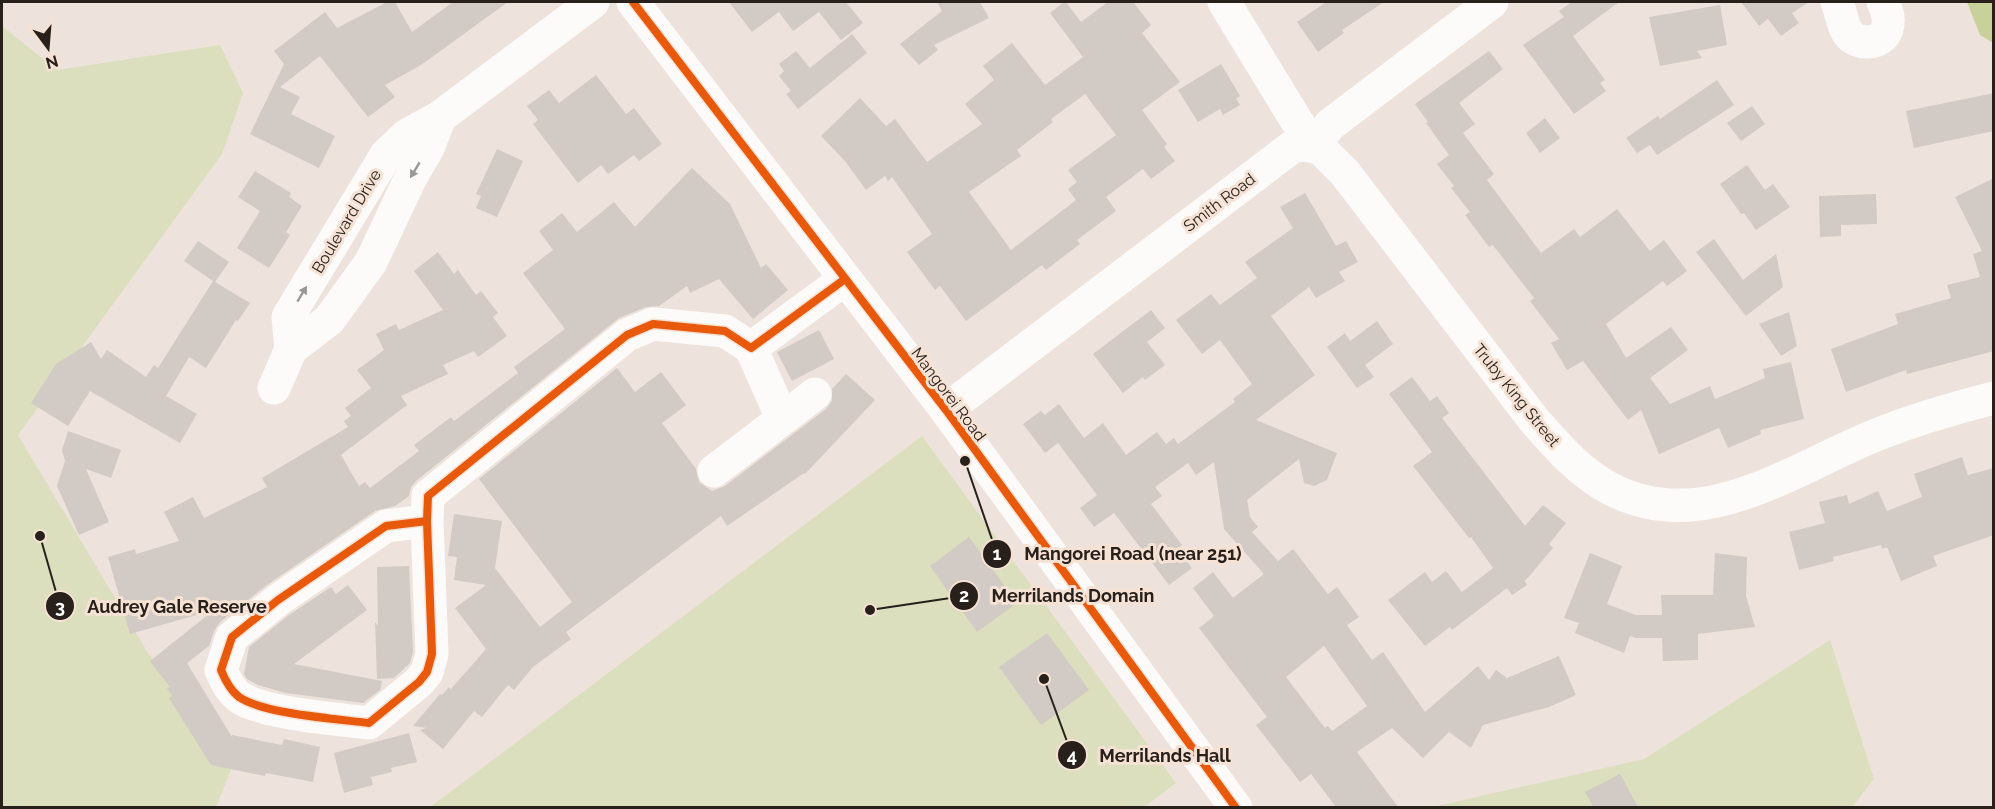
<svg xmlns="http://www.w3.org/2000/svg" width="1995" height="809" font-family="Raleway,sans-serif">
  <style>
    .green { fill: #dbdfbe }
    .forest { fill: #c8d19c }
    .building { fill: #d2cac4; fill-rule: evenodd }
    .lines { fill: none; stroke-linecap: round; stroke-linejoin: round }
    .minor { stroke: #fcfbfa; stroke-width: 33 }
    .cycleway-casing { stroke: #f6e2d4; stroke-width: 11 }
    .cycleway { stroke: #e8590c; stroke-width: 8 }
    .oneway { fill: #9c9896 }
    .labels { text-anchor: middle; stroke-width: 6; stroke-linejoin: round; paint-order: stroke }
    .street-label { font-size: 16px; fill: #27201b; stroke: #f6e2d4 }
    .leader { fill: none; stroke: #27201b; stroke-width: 2 }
    .callout-dot { fill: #27201b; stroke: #f6e2d4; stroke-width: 2 }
    .mark-label { font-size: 18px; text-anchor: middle; font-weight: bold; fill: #fff }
    .callout-label { font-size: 18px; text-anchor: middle; font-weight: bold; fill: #27201b; stroke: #f6e2d4; stroke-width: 6; stroke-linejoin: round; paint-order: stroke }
  </style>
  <rect width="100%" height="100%" fill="#eee3dc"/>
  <g class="green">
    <polygon points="2,26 57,70 220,45 243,93 222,154 18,435 148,653 232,767 216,807 2,807"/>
    <polygon points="922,436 1176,783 1143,808 429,808"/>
    <polygon points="1830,640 1874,779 1852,807 1428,808 1644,759"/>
  </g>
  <polygon class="forest" points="1967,2 1993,2 1993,43 1980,35"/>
  <g class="building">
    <polygon points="387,2 395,2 412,32 453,2 508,2 421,65 385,85 395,97 368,117 320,56 280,87 300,97 291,114 335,136 319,168 250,134 284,64 274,51 325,12 337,28"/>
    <polygon points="729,2 846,2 863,23 841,40 819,12 793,31 779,12 752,32"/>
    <polygon points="937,2 980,2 989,18 934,45 938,50 919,65 900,44 942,11"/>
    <path d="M1064,2H1066L1081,22L1108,2H1133L1151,25L1142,33L1180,82L1142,110L1167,144L1164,147L1175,161L1151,179L1143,169L1106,197L1116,211L1077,240L1080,244L1046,270L1042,265L966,321L940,286L935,290L907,252L932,234L892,177L888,181L885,176L866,190L845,161L821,136L860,98L886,126L895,119L927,162L982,124L965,104L994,80L983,66L1012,43L1045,85L1083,57L1050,13ZM1085,94L1116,135L1068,170L1077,182L1068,189L1076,200L1011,250L969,192L1021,156L1017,150L1053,122L1051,119Z"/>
    <polygon points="1326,2 1384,2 1342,30 1344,33 1318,52 1297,22"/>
    <polygon points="1572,2 1619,2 1573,36 1605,80 1600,83 1606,91 1574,114 1523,45 1564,17 1559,11"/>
    <polygon points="1741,2 1809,2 1792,13 1799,23 1781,36 1768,19 1759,26"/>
    <polygon points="1720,5 1727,45 1697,51 1702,58 1660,66 1649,17"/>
    <polygon points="852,34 867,53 798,109 786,94 791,91 779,76 784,71 779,64 796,51 810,68"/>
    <polygon points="1489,51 1503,69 1459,103 1475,124 1463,133 1494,174 1487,180 1541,253 1574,229 1580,237 1617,209 1650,251 1664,240 1687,271 1667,286 1663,281 1606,324 1626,358 1671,327 1688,350 1650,378 1670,404 1710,386 1715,399 1765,378 1763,369 1791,362 1804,419 1760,430 1761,434 1728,448 1719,428 1659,454 1641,410 1628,420 1583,361 1567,370 1551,343 1559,339 1530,301 1534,298 1496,249 1492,245 1489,247 1465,215 1470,212 1451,188 1454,186 1437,164 1449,155 1426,123 1428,122 1415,104"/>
    <polygon points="1221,64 1240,96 1236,99 1240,105 1223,115 1220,109 1198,122 1178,90"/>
    <polygon points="596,75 626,114 634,108 662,144 639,161 634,155 608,174 601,165 578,183 533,124 538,120 527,106 549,90 559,103"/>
    <polygon points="1717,80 1734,105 1657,155 1650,145 1637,153 1626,138 1658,116 1660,119"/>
    <polygon points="1994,93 1994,131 1914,148 1906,111"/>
    <polygon points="1752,106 1765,124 1741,141 1727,123"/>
    <polygon points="1545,118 1560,138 1540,153 1526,133"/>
    <polygon points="497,149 523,161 497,217 476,208 481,196 476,194"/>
    <polygon points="1747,165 1765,190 1773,184 1790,207 1756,230 1744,213 1741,214 1720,184"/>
    <polygon points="692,168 730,204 761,268 766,264 788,290 753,319 719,279 690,293 687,286 659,306 646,307 619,318 416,481 411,487 409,496 395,506 375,511 267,585 220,622 214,631 209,646 187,663 232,737 232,735 282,745 284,739 320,747 313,782 266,773 265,776 211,765 169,698 172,696 167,688 170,687 150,661 214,610 130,634 108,557 135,549 136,554 179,541 164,512 193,497 204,518 267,487 262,478 348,427 344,421 351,416 345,408 371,388 357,370 384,350 376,334 396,324 399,330 443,310 414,271 438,252 454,274 458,270 476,295 481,291 498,313 493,317 507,336 478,357 474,351 443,365 448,374 401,396 407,405 341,455 359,486 365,482 370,488 419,451 414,445 451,417 454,421 518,373 514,367 565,329 523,273 553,250 539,231 562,213 577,232 614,202 635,227"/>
    <polygon points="255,171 291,193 289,197 302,206 286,232 290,235 269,268 237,248 260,211 238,197"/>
    <polygon points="1994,178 1994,351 1907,374 1906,370 1846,392 1831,349 1898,324 1895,314 1951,298 1947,285 1980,277 1973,254 1982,251 1955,197"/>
    <path d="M1305,193L1336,246L1346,241L1358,262L1339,272L1345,281L1316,298L1309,287L1271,316L1315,375L1256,420L1337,453L1327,480L1314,486L1304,483L1299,459L1247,500L1250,517L1258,527L1252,532L1278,561L1293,549L1328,594L1337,587L1359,617L1347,625L1372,660L1383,652L1425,712L1478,666L1489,680L1496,670L1507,678L1559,656L1576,695L1549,707L1483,725L1471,748L1449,732L1423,758L1392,728L1357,752L1398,807H1336L1311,774L1300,782L1256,725L1267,717L1199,628L1214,616L1193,588L1213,572L1233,598L1264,574L1224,529L1214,462L1196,475L1188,463L1155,487L1162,496L1151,504L1182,545L1178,549L1192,568L1169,585L1114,513L1094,527L1080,508L1097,495L1058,443L1045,453L1023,424L1041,411L1045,415L1059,404L1084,438L1103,423L1126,455L1157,432L1166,444L1174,438L1178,444L1235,402L1233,399L1252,384L1220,340L1202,354L1176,320L1211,294L1220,305L1257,278L1245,262L1293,228L1280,207ZM1324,646L1367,706L1332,731L1328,726L1325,728L1286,677Z"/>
    <polygon points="1876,194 1877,224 1841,225 1841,236 1820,237 1819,196"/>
    <polygon points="1714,239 1743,280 1776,254 1783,287 1746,316 1696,252"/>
    <polygon points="198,241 229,262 215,282 250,303 238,321 236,320 206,368 189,357 166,396 197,414 180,443 90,391 68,426 31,403 56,364 91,342 101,359 107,350 146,377 154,365 158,368 213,281 184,261"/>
    <polygon points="1151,310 1165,328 1147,342 1165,365 1145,380 1143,377 1123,393 1093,354"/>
    <polygon points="1789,312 1797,346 1781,356 1759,324"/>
    <polygon points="1377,321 1393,344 1365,365 1374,377 1357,388 1327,347 1345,333 1350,341"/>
    <polygon points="819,330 834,359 792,381 777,352"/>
    <polygon points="617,368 635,392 661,372 686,405 662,423 696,469 699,482 712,491 725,486 826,409 832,401 832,389 846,374 875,400 805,474 804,473 727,526 721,516 566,632 571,639 533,667 514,690 508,685 482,717 474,711 443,749 420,730 427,728 413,726 440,694 442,695 449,687 451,689 486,649 455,608 486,585 454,580 457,557 448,556 454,514 502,521 495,568 540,627 572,602 479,479"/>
    <polygon points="1412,377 1430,401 1437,396 1449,413 1442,418 1525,526 1543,505 1566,523 1549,544 1553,548 1525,581 1527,585 1512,595 1507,588 1452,630 1450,627 1425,646 1388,600 1425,572 1432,582 1446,571 1462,592 1493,568 1471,537 1469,538 1413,466 1432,452 1389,394"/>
    <polygon points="68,431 121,450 111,478 86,469 109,522 79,535 57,486 65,461 62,450"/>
    <polygon points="1962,457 1968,475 1994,468 1994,535 1933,556 1937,566 1901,581 1887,547 1882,549 1881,545 1833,557 1834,561 1799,570 1789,532 1825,523 1819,502 1847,495 1849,504 1878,491 1887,511 1922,497 1914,474"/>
    <polygon points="969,537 1017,603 977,632 930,566"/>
    <polygon points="1590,553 1622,566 1607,604 1636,615 1662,615 1661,595 1713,595 1715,553 1747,557 1746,596 1755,627 1698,634 1698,660 1663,661 1662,638 1636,638 1630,636 1624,653 1575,633 1579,623 1564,618"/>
    <polygon points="409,566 413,652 410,663 394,678 377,679 375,622 378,626 377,567"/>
    <polygon points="348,585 367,610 294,664 382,681 380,690 363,703 286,693 258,685 247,679 244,674 249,647 289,615 331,587 336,594"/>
    <polygon points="1047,633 1089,690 1041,725 999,667"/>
    <polygon points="409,733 417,762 391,768 392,772 371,777 373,785 344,793 334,753"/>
    <polygon points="1620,774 1638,807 1593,807 1585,792"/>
  </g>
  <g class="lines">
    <g class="minor">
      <polyline points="633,2 946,410 1236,808"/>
      <path d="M1224,2L1312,146L1321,149L1345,173L1534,420C1557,446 1580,473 1611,489C1702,537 1794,468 1876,435C1914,420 1954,408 1994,398"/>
      <path d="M1837,2C1841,11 1842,25 1848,33C1857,46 1882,45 1887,29C1890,19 1887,11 1883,2"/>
      <polyline points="751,348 782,418"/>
      <polyline points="291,349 329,320 371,262 410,179 428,148 440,117"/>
      <polyline points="274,388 291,349 288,317 386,155 407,135 440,117 593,2"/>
      <polyline points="946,410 1292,147 1302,145 1312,146 1331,124 1492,2"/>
      <polyline points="714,471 815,394"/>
      <path d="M427,521L386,526L278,600L232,637L221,670C225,680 230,690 239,697C264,714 337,719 369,723L419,682L427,672L432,654L427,521L428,496L627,335L653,324L725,331L751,348L845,279"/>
    </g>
    <g class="cycleway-casing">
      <g id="cycleway">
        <polyline points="633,2 946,410 1236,808"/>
        <path d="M427,521L386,526L278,600L232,637L221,670C225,680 230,690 239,697C264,714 337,719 369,723L419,682L427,672L432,654L427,521L428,496L627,335L653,324L725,331L751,348L845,279"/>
      </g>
    </g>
    <use href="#cycleway" class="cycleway"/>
  </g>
  <defs><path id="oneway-solid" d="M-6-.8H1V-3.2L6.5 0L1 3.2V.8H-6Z" transform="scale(1.5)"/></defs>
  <g class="oneway">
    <use href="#oneway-solid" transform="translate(415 170) rotate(121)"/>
    <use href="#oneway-solid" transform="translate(302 294) rotate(-59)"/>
  </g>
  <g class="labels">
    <g class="street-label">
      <text transform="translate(1219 202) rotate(-37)" y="6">Smith Road</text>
      <text transform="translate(346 221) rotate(-59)" y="6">Boulevard Drive</text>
      <text transform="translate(949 394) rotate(53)" y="6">Mangorei Road</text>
      <text transform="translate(1517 395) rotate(51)" y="6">Truby King Street</text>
    </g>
  </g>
  <path class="leader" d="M965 461L997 554M870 610L964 596M40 536L60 606M1044 679L1072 755"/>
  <g class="callout-dot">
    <circle cx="965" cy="461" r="6"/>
    <circle cx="870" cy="610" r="6"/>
    <circle cx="40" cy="536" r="6"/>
    <circle cx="1044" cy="679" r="6"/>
    <circle cx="997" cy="554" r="15"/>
    <circle cx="964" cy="596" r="15"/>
    <circle cx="60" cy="606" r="15"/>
    <circle cx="1072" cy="755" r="15"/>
  </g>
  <g class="mark-label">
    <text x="997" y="560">1</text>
    <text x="964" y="602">2</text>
    <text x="60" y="613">3</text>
    <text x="1072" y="762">4</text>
  </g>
  <g class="callout-label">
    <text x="1133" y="560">Mangorei Road (near 251)</text>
    <text x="1073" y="602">Merrilands Domain</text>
    <text x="177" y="613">Audrey Gale Reserve</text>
    <text x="1165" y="762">Merrilands Hall</text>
  </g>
  <rect width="1995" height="809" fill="none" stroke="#27201b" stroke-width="6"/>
  <g transform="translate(48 48) rotate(164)" stroke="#f6e2d4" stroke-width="4.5" paint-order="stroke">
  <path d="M0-4.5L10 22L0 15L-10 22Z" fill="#27201b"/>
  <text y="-9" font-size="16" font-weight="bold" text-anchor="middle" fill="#27201b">N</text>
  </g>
</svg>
